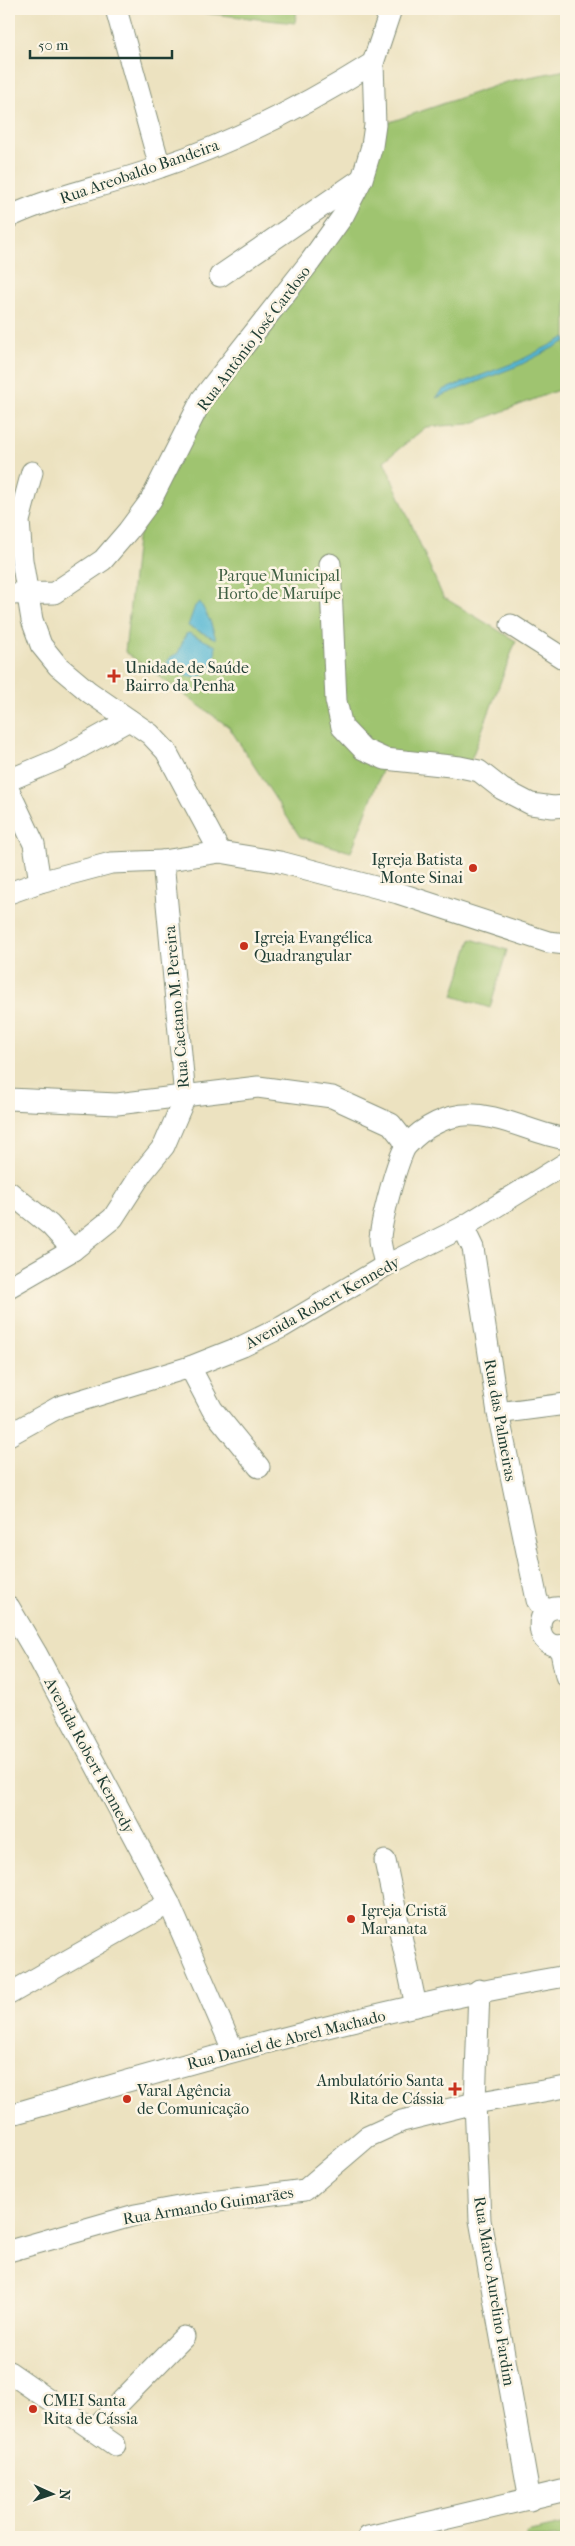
<svg xmlns="http://www.w3.org/2000/svg" width="575" height="2546" font-family="'IM FELL French Canon',serif">
  <style>
    .green { fill: #9fc46f; stroke: #5f8052 }
    .water { fill: #56b8d4; stroke: #3a7a84 }
    .lines { fill: none; stroke-linecap: round; stroke-linejoin: round }
    .minor-casing { stroke: #86907a; stroke-width: 23 }
    .minor { stroke: #fff; stroke-width: 21 }
    .poi-dot { fill: #c8321e; stroke: #fcf5e5; stroke-width: 2 }
    .labels { text-anchor: middle; stroke-width: 5; stroke-linejoin: round; paint-order: stroke }
    .street-label { font-size: 16px; fill: #1f3d34; stroke: #fcf5e5 }
    .park-label { font-size: 16px; fill: #3f5f43; stroke: #fcf5e5 }
    .poi-label { font-size: 16px; fill: #1f3d34; stroke: #fcf5e5; text-anchor: start }
  </style>
  <rect width="100%" height="100%" fill="#fcf5e5"/>
  <filter id="ink" filterUnits="userSpaceOnUse"><feTurbulence type="fractalNoise" baseFrequency=".02" numOctaves="2"/><feDisplacementMap in="SourceGraphic" scale="10" xChannelSelector="R" yChannelSelector="G"/><feConvolveMatrix kernelMatrix="1 2 1 2 8 2 1 2 1" color-interpolation-filters="sRGB"/></filter>
  <filter id="wash" filterUnits="userSpaceOnUse"><feTurbulence type="fractalNoise" baseFrequency=".0096" numOctaves="4" result="noise"/><feDisplacementMap in="SourceGraphic" scale="20" xChannelSelector="R" yChannelSelector="G"/><feGaussianBlur stdDeviation="1.12" result="paint"/><feColorMatrix in="noise" values="0 0 0 0 0 0 0 0 0 0 0 0 0 0 0 0 0 1.4 0 .05"/><feComposite in="paint" operator="in"/></filter>
  <g filter="url(#wash)">
    <rect width="100%" height="100%" fill="#ece2c0"/>
    <g class="green">
      <polygon points="167,9 297,9 295,23"/>
      <polygon points="566,70 566,387 470,424 426,427 384,461 443,597 516,641 469,765 388,755 351,852 300,837 229,727 125,652 137,539 205,405 379,152 387,123 509,81"/>
      <polygon points="471,939 507,950 490,1008 453,996"/>
      <polygon points="566,2524 566,2537 527,2537 526,2533"/>
    </g>
    <g class="water">
      <polygon points="566,337 566,341 520,365 436,398 443,390 519,361"/>
      <polygon points="200,602 210,621 216,639 188,626 195,606"/>
      <polygon points="189,633 216,646 214,668 198,678 174,673 167,662 169,658 178,653 186,634"/>
    </g>
  </g>
  <g filter="url(#ink)">
    <g class="lines">
      <g class="minor-casing">
        <g id="minor">
          <polyline points="116,9 160,167"/>
          <path d="M9,217C56,195 110,185 160,167C235,142 306,105 373,63"/>
          <polyline points="220,276 360,180"/>
          <polyline points="32,472 19,521 22,560 32,620 41,645 58,666 89,692 150,734 166,751 220,852"/>
          <polyline points="330,564 336,701 342,727 363,749 385,759 460,767 479,771 502,789 531,804 553,807 566,806"/>
          <polyline points="9,594 54,593 103,560 128,531 151,500 202,399 310,262 343,216 362,179 372,146 375,125 373,63 391,9"/>
          <polyline points="511,625 566,660"/>
          <polyline points="9,780 59,759 129,720"/>
          <polyline points="9,791 34,844 40,882"/>
          <polyline points="9,893 40,882 111,863 163,861 220,852 280,862 398,893 548,942 566,944"/>
          <polyline points="9,1099 117,1104 258,1087 332,1097 391,1124 403,1139 405,1146"/>
          <polyline points="9,1192 50,1225 73,1250"/>
          <polyline points="463,1227 473,1248 498,1413 537,1600 545,1612"/>
          <path d="M385,1266C384,1258 381,1249 380,1240C380,1226 398,1154 407,1145C423,1127 449,1113 474,1115C506,1117 535,1134 566,1139"/>
          <polyline points="9,1287 73,1250 113,1218 142,1173 164,1146 185,1097 163,861"/>
          <polyline points="190,1367 212,1409 259,1467"/>
          <polyline points="498,1413 566,1404"/>
          <polyline points="9,1435 59,1407 190,1367 243,1346 282,1327 385,1266 463,1227 566,1163"/>
          <polyline points="9,1607 36,1653 169,1903 233,2050"/>
          <path d="M566,1609C529,1599 534,1656 566,1644"/>
          <polyline points="560,1647 566,1676"/>
          <polyline points="385,1861 416,2006"/>
          <polyline points="479,1990 475,2103 480,2220 530,2500"/>
          <polyline points="9,1994 169,1903"/>
          <path d="M9,2115C193,2062 377,2008 566,1976"/>
          <polyline points="9,2251 135,2215 195,2204 305,2190 367,2137 402,2121 475,2103 566,2087"/>
          <polyline points="9,2372 115,2445"/>
          <polyline points="94,2429 184,2337"/>
          <polyline points="368,2537 566,2490"/>
        </g>
      </g>
      <use href="#minor" class="minor"/>
    </g>
  </g>
  <g class="poi-dot">
    <path d="M111.5 668.5h5v5h5v5h-5v5h-5v-5h-5v-5h5z"/>
    <circle cx="473" cy="868" r="5"/>
    <circle cx="244" cy="946" r="5"/>
    <circle cx="351" cy="1919" r="5"/>
    <path d="M452.5 2081.5h5v5h5v5h-5v5h-5v-5h-5v-5h5z"/>
    <circle cx="127" cy="2099" r="5"/>
    <circle cx="33" cy="2409" r="5"/>
  </g>
  <g class="labels">
    <g class="street-label">
      <text transform="translate(139 171) rotate(-19)" y="6">Rua Areobaldo Bandeira</text>
      <text transform="translate(253 338) rotate(-53)" y="6">Rua Antônio José Cardoso</text>
      <text transform="translate(176 1007) rotate(-95)" y="6">Rua Caetano M. Pereira</text>
      <text transform="translate(322 1302) rotate(-29)" y="6">Avenida Robert Kennedy</text>
      <text transform="translate(501 1420) rotate(80)" y="6">Rua das Palmeiras</text>
      <text transform="translate(90 1755) rotate(62)" y="6">Avenida Robert Kennedy</text>
      <text transform="translate(286 2039) rotate(-14)" y="6">Rua Daniel de Abrel Machado</text>
      <text transform="translate(208 2205) rotate(-9)" y="6">Rua Armando Guimarães</text>
      <text transform="translate(495 2291) rotate(81)" y="6">Rua Marco Aurelino Fardim</text>
    </g>
    <g class="park-label">
      <text x="279" y="581">Parque Municipal<tspan x="279" dy="18">Horto de Maruípe</tspan></text>
    </g>
    <g class="poi-label">
      <text x="125" y="673">Unidade de Saúde<tspan x="125" dy="18">Bairro da Penha</tspan></text>
      <text x="463" y="865" text-anchor="end">Igreja Batista<tspan x="463" dy="18">Monte Sinai</tspan></text>
      <text x="254" y="943">Igreja Evangélica<tspan x="254" dy="18">Quadrangular</tspan></text>
      <text x="361" y="1916">Igreja Cristã<tspan x="361" dy="18">Maranata</tspan></text>
      <text x="444" y="2086" text-anchor="end">Ambulatório Santa<tspan x="444" dy="18">Rita de Cássia</tspan></text>
      <text x="137" y="2096">Varal Agência<tspan x="137" dy="18">de Comunicação</tspan></text>
      <text x="43" y="2406">CMEI Santa<tspan x="43" dy="18">Rita de Cássia</tspan></text>
    </g>
  </g>
  <rect width="575" height="2546" fill="none" stroke="#fcf5e5" stroke-width="30"/>
  <g transform="translate(52 2494) rotate(93)" stroke="#fcf5e5" stroke-width="4" paint-order="stroke">
  <path d="M0-4L9 19L0 12L-9 19Z" fill="#1f3d34"/>
  <text y="-8" font-size="14" font-weight="bold" text-anchor="middle" fill="#1f3d34">N</text>
  </g>
  <path d="M30 50v8h142v-8" fill="none" stroke="#1f3d34" stroke-width="2.5"/>
  <text x="38" y="50" font-size="15" fill="#1f3d34" stroke="#fcf5e5" stroke-width="4" paint-order="stroke">50 m</text>
</svg>
